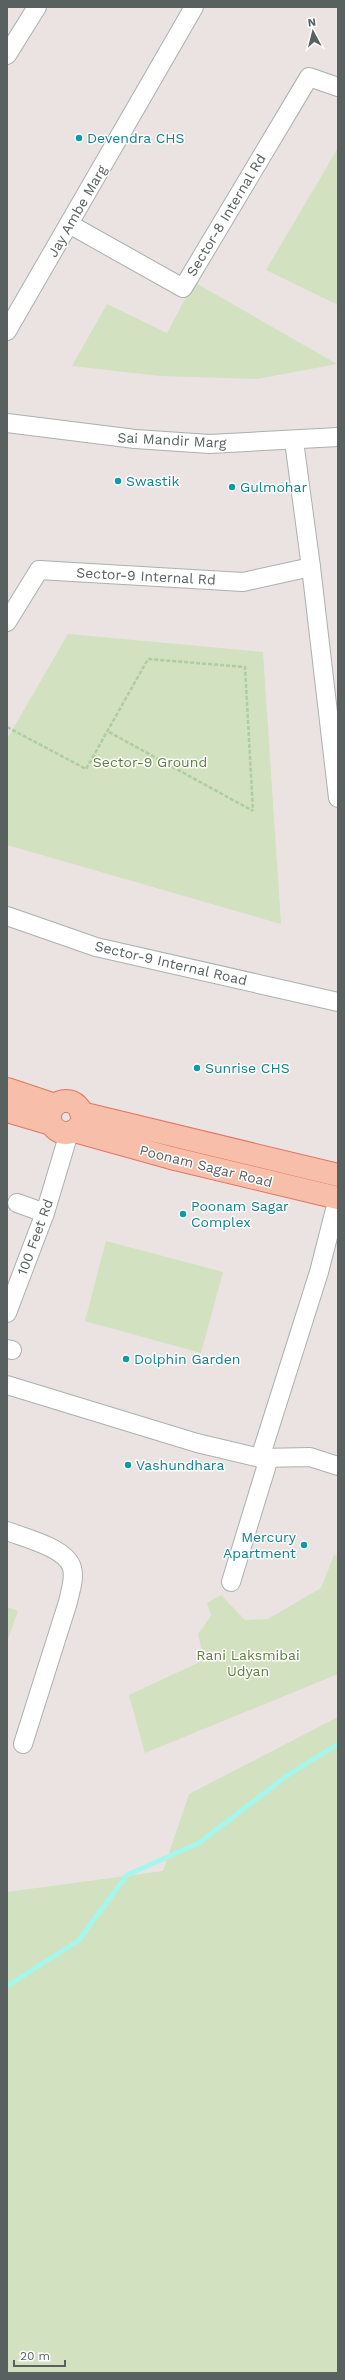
<svg xmlns="http://www.w3.org/2000/svg" width="345" height="2380" font-family="'Work Sans',sans-serif">
  <style>
    .green { fill: #d2e1bf }
    .lines { fill: none; stroke-linecap: round; stroke-linejoin: round }
    .stream { stroke: #a5f7ec; stroke-width: 5 }
    .minor-casing { stroke: #aab0b0; stroke-width: 20 }
    .major-casing { stroke: #e47461; stroke-width: 24 }
    .path { stroke: #aecda0; stroke-width: 2.5; stroke-dasharray: 4 2; stroke-linecap: butt }
    .minor { stroke: #fff; stroke-width: 18 }
    .major { stroke: #f7bea9; stroke-width: 22 }
    .culture-dot { fill: #0f9aa8; stroke: #fff; stroke-width: 1.5 }
    .labels { text-anchor: middle; stroke-width: 3; stroke-linejoin: round; paint-order: stroke }
    .culture-label { font-size: 14px; fill: #0d838f; stroke: #fff; text-anchor: start }
    .street-label { font-size: 14px; fill: #596060; stroke: #fff }
    .park-label { font-size: 14px; fill: #5e7e3b; stroke: #fff }
  </style>
  <rect width="100%" height="100%" fill="#ebe3e1"/>
  <g class="green">
    <polygon points="338,148 338,305 266,270"/>
    <polygon points="194,282 337,364 257,379 160,376 72,366 107,304 167,333"/>
    <polygon points="68,634 263,652 281,924 7,845 7,739"/>
    <polygon points="106,1241 223,1272 201,1353 85,1321"/>
    <polygon points="334,1555 338,1556 338,1674 145,1753 129,1695 204,1660 198,1634 211,1616 207,1603 221,1595 245,1620 268,1619 321,1588"/>
    <polygon points="7,1607 18,1611 7,1642"/>
    <polygon points="338,1717 338,2373 7,2373 7,1892 163,1871 189,1794"/>
  </g>
  <g class="lines">
    <polyline class="stream" points="7,1986 78,1941 127,1875 199,1843 288,1775 338,1744"/>
    <g class="minor-casing">
      <g id="minor">
        <polyline points="7,55 37,7"/>
        <polyline points="69,224 183,288 309,77 338,87"/>
        <polyline points="7,331 194,7"/>
        <polyline points="7,423 135,439 210,444 338,437"/>
        <polyline points="311,567 338,798"/>
        <polyline points="7,622 39,570 243,582 311,567 294,441"/>
        <polyline points="7,916 96,947 338,1002"/>
        <polyline points="17,1203 45,1213"/>
        <polyline points="7,1313 45,1213 69,1133"/>
        <polyline points="7,1349 12,1350"/>
        <polyline points="7,1385 197,1443 260,1458 310,1457 338,1466"/>
        <polyline points="260,1458 319,1272 338,1198"/>
        <path d="M7,1531C25,1538 67,1548 72,1568C75,1580 70,1591 68,1602L23,1744"/>
        <polyline points="231,1582 269,1458"/>
      </g>
    </g>
    <g class="major-casing">
      <g id="major">
        <polyline points="7,1089 55,1105"/>
        <circle cx="66" cy="1117" r="16"/>
        <polyline points="7,1111 51,1124"/>
        <polyline points="81,1113 338,1175"/>
        <polyline points="74,1131 171,1158 338,1198"/>
      </g>
    </g>
    <g class="path">
      <polyline points="7,727 86,769 148,659 245,667 253,811"/>
      <polyline points="109,732 253,811"/>
    </g>
    <use href="#minor" class="minor"/>
    <use href="#major" class="major"/>
  </g>
  <g class="culture-dot">
    <circle cx="79" cy="138" r="4"/>
    <circle cx="118" cy="481" r="4"/>
    <circle cx="232" cy="487" r="4"/>
    <circle cx="197" cy="1068" r="4"/>
    <circle cx="183" cy="1214" r="4"/>
    <circle cx="126" cy="1359" r="4"/>
    <circle cx="128" cy="1465" r="4"/>
    <circle cx="304" cy="1545" r="4"/>
  </g>
  <g class="labels">
    <g class="culture-label">
      <text x="87" y="143">Devendra CHS</text>
      <text x="126" y="486">Swastik</text>
      <text x="240" y="492">Gulmohar</text>
      <text x="205" y="1073">Sunrise CHS</text>
      <text x="191" y="1211">Poonam Sagar<tspan x="191" dy="16">Complex</tspan></text>
      <text x="134" y="1364">Dolphin Garden</text>
      <text x="136" y="1470">Vashundhara</text>
      <text x="296" y="1542" text-anchor="end">Mercury<tspan x="296" dy="16">Apartment</tspan></text>
    </g>
    <g class="street-label">
      <text transform="translate(77 211) rotate(-60)" y="5">Jay Ambe Marg</text>
      <text transform="translate(226 215) rotate(-59)" y="5">Sector-8 Internal Rd</text>
      <text transform="translate(172 440) rotate(3)" y="5">Sai Mandir Marg</text>
      <text transform="translate(146 576) rotate(3)" y="5">Sector-9 Internal Rd</text>
      <text transform="translate(171 963) rotate(13)" y="5">Sector-9 Internal Road</text>
      <text transform="translate(206 1166) rotate(14)" y="5">Poonam Sagar Road</text>
      <text transform="translate(35 1237) rotate(-70)" y="5">100 Feet Rd</text>
    </g>
    <g class="park-label">
      <text x="150" y="767">Sector-9 Ground</text>
      <text x="248" y="1660">Rani Laksmibai<tspan x="248" dy="16">Udyan</tspan></text>
    </g>
  </g>
  <rect width="345" height="2380" fill="none" stroke="#596060" stroke-width="16"/>
  <g transform="translate(313 32) rotate(353)" stroke="#ffffff" stroke-width="3" paint-order="stroke">
  <path d="M0-3L7 15L0 10L-7 15Z" fill="#596060"/>
  <text y="-6" font-size="11" font-weight="bold" text-anchor="middle" fill="#596060">N</text>
  </g>
  <path d="M14 2360v6h51v-6" fill="none" stroke="#596060" stroke-width="2"/>
  <text x="20" y="2360" font-size="12" fill="#596060" stroke="#ffffff" stroke-width="3" paint-order="stroke">20 m</text>
</svg>
